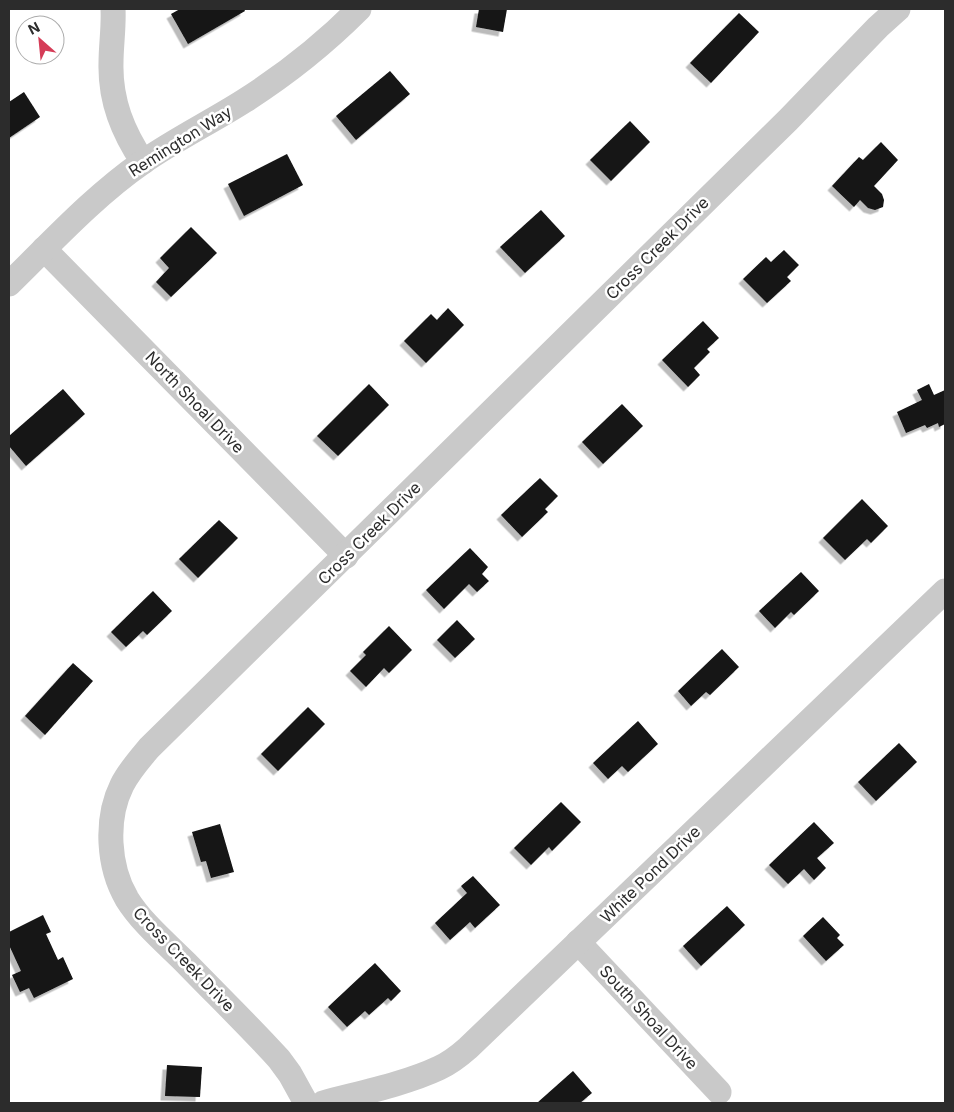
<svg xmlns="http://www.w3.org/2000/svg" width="954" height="1112" font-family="Inter,sans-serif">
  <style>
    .building { fill: #131313; filter: url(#shadow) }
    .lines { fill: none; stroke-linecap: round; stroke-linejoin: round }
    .street { stroke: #c9c9c9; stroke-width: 25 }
    .labels { text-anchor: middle; stroke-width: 5; stroke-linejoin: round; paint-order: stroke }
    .street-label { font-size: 16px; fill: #2c2c2c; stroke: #fff }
  </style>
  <defs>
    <filter id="shadow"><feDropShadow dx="-4.5" dy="4.5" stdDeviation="0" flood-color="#0004"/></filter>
  </defs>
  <rect width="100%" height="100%" fill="#fff"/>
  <g class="building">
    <polygon points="180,9 244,9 245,11 188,44 171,14"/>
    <polygon points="479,9 507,9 503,32 476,27"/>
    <polygon points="739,13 759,32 711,83 690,63"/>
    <polygon points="390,71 410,94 356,140 336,116"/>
    <polygon points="24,92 40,117 9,138 9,102"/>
    <polygon points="630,121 650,142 611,181 590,160"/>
    <polygon points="881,142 898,160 874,186 882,194 884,200 883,207 875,210 868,208 860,200 854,207 832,186 859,157 863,160"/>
    <polygon points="287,154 303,185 244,216 228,184"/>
    <polygon points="541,210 565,236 525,273 500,247"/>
    <polygon points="191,227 217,253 171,297 156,282 169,268 160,258"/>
    <polygon points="784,250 799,265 787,277 791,281 767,303 743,279 766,257 771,262"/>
    <polygon points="448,308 464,325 426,363 404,341 431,314 437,320"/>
    <polygon points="703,321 719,338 707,349 710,352 694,368 700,375 688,387 662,360"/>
    <polygon points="369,384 389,405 338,456 317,436"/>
    <polygon points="929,384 934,395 945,390 945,424 939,427 938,423 927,428 925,425 906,433 897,412 922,400 917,390"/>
    <polygon points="63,389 85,414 26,466 9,446 9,436"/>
    <polygon points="622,404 643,426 603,464 582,442"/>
    <polygon points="540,478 558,496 545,509 548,512 522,537 501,515"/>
    <polygon points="862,499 888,526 871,543 867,539 845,560 823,538"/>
    <polygon points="219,520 238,538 198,578 179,559"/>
    <polygon points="470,548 488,567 482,574 489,581 477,592 469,584 444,609 426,590"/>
    <polygon points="801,572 819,591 794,615 791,612 775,628 759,611"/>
    <polygon points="153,591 172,611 147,635 143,631 126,647 111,632"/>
    <polygon points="457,620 475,639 455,658 437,640"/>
    <polygon points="389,626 412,650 389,673 384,668 366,687 350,671 366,655 363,652"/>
    <polygon points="722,649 739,667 710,695 706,692 691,706 678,691"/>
    <polygon points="73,663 93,681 45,735 25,716"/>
    <polygon points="308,707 325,724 278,771 261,754"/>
    <polygon points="638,721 658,744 628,772 622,766 608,779 593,763"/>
    <polygon points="899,743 917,762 876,801 858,782"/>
    <polygon points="561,802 581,822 552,851 549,847 531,865 514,848"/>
    <polygon points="814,822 834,843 817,858 826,868 814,880 804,869 788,884 769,865"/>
    <polygon points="220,824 234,872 211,878 206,861 201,862 192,832"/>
    <polygon points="473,876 500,905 475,928 470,922 450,940 435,923 467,893 461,886"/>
    <polygon points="727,906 745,925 701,966 683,946"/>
    <polygon points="43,915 51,932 46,934 58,960 63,957 73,979 34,998 29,988 20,992 12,975 21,971 9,945 9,932"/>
    <polygon points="823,917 840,935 837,938 844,945 826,961 803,936"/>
    <polygon points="375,963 401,991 391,1001 388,998 369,1015 365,1011 347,1027 328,1007"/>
    <polygon points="167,1065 202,1067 200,1097 165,1096"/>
    <polygon points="573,1071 592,1093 580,1103 537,1103"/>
  </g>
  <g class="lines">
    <g class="street">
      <path d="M113,9C114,27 111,45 111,63C110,101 123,132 143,162"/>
      <polyline points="44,249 346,556"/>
      <path d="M9,284C52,242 94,196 143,162C176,139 211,122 244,101C285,75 324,44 359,9"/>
      <polyline points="578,942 719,1092"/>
      <path d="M306,1103L290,1074L279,1059C249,1026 217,995 186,963C166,943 142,923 127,899C108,867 105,819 122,785C129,771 139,760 149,748L788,120L878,27L898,9"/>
      <path d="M323,1103C360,1093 405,1084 439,1068C450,1063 459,1056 468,1048L945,591"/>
    </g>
  </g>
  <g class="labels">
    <g class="street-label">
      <text transform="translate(180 141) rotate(-32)" y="6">Remington Way</text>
      <text transform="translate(657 248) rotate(-45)" y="6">Cross Creek Drive</text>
      <text transform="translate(195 402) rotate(46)" y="6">North Shoal Drive</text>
      <text transform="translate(369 533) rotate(-45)" y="6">Cross Creek Drive</text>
      <text transform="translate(650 874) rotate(-44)" y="6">White Pond Drive</text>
      <text transform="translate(184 959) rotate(46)" y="6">Cross Creek Drive</text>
      <text transform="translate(649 1017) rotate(47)" y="6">South Shoal Drive</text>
    </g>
  </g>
  <rect width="954" height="1112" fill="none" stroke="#2c2c2c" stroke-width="20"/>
  <g transform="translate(40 40) rotate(333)"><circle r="24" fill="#ffffff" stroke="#ababab"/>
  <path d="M0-4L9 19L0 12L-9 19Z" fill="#d53c57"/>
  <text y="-8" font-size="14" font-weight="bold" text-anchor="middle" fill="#2c2c2c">N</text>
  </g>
</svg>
